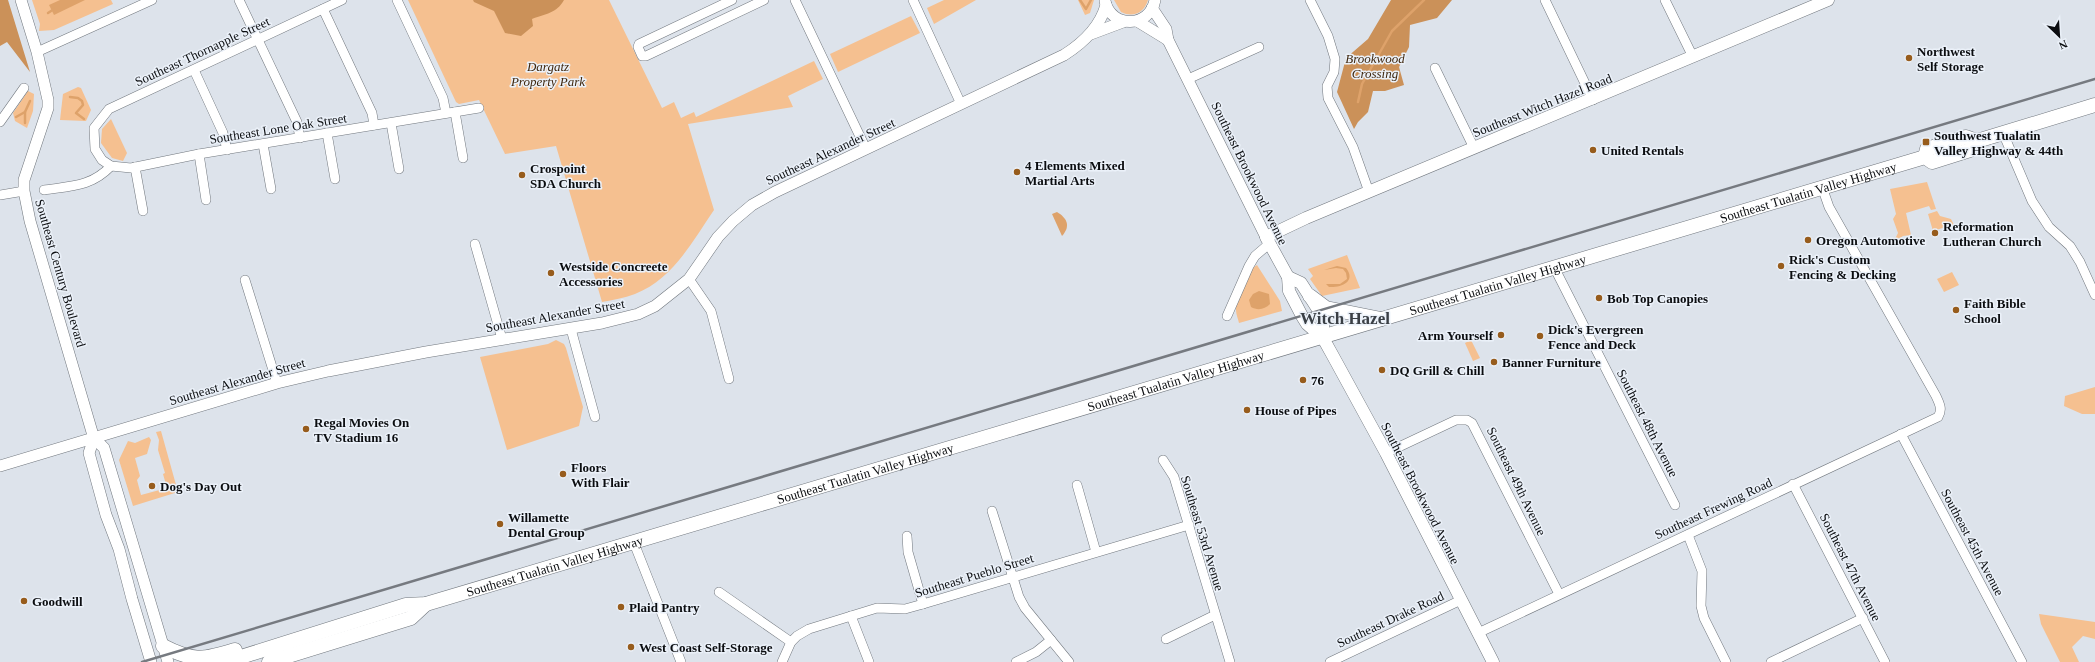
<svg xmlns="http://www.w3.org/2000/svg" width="2095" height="662" font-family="'Times New Roman',serif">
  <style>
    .green { fill: #f5c090 }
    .forest { fill: #cb9159 }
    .water { fill: #dea26a }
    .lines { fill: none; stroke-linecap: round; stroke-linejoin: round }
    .stream { stroke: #dea26a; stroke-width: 2.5 }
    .minor-casing { stroke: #71777e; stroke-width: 10 }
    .tertiary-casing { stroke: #71777e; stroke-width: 12 }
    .secondary-casing { stroke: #71777e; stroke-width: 13 }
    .primary-casing { stroke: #71777e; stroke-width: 15 }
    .minor { stroke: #fff; stroke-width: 9 }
    .tertiary { stroke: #fff; stroke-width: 11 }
    .secondary { stroke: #fff; stroke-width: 12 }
    .primary { stroke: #fff; stroke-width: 14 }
    .rail { stroke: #767a80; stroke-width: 2.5 }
    .poi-dot { fill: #975c1c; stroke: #ebf1f9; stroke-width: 1.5 }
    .labels { text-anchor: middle; stroke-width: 3; stroke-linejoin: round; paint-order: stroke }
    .street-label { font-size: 13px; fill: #0b0d10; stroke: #ebf1f9 }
    .poi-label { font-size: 13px; font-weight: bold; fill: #0b0d10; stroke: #ebf1f9; text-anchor: start }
    .park-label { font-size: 13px; font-style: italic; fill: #3f270e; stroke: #ebf1f9 }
    .district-label { font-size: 17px; font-weight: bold; fill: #3a3f45; stroke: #ebf1f9 }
  </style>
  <rect width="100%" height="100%" fill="#dde3eb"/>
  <g class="green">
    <polygon points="32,0 111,0 113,4 54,30 39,31 40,24"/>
    <path d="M408,0H609L662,108L674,102L681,118L694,112L696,117L814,61L823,79L788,96L793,107L688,124L714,210C692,242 673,279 635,294C624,298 613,300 602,302L556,146L505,154L479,100L459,104L456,102Z"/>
    <polygon points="944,0 976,0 934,24 927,8"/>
    <polygon points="1078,0 1094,0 1090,13 1085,15"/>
    <path d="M1114,0H1148C1144,13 1133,18 1121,12Z"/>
    <polygon points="911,16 920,33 838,72 830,54"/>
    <polygon points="78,87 81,88 91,110 86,121 60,120 63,94"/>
    <polygon points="28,91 34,94 33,111 27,128 15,121 13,113"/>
    <polygon points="111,119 127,153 123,161 112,158 101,143 102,129"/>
    <polygon points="1927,182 1936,209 1931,210 1929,206 1906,213 1911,235 1903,236 1893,243 1898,233 1893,219 1896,214 1890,189"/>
    <polygon points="1937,211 1940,216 1951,219 1957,231 1954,231 1952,225 1933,231 1928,214"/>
    <polygon points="1347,255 1360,288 1322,296 1310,279 1313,276 1308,269"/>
    <path d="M1257,265L1280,301L1282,311L1239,323C1238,319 1236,314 1236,310C1235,301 1249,269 1257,265Z"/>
    <polygon points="1952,272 1959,285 1944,292 1937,279"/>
    <polygon points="556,340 564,344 566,348 583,407 579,426 507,450 480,357 548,344"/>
    <polygon points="1471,340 1480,358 1473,361 1465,343"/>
    <polygon points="2095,387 2095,414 2082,414 2064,406 2065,396"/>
    <polygon points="161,431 178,492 133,506 119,460 128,441 135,443 149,437 151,440 147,454 135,458 140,476 137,480 141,495 167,488 163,474 165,473 158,450 159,440 156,432"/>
    <polygon points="2039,614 2095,622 2095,639 2083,636 2072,647 2079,662 2060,662 2041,624"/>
  </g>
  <g class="forest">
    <polygon points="0,0 8,0 30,72 7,42 0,46"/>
    <path d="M473,0H564C557,13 545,14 532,19L533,26L521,36L505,33L494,11L474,2Z"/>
    <polygon points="1391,0 1452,0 1437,18 1410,25 1409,47 1399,67 1404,85 1385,91 1373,91 1368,112 1358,122 1354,129 1337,92 1346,58 1368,39"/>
  </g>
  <g class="water">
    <polygon points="60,0 85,0 54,15 49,5"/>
    <path d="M1057,212C1067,218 1071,226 1062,236L1052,214Z"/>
    <path d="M1337,266L1346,268C1357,282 1340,288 1329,287L1326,284H1340L1347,279L1346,273L1343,269L1336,268L1324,270Z"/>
    <path d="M1259,291L1269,294L1270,304C1265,309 1258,311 1251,307L1249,300L1253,294Z"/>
  </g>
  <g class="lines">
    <g class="stream">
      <polyline points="1080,0 1086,9 1091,0"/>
      <polyline points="48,13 54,9"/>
      <polyline points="70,97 78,98 82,101 83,105 76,113 84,119"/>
      <polyline points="1358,102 1362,84 1392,31 1424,0"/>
      <polyline points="16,117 25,112 30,101"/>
      <polyline points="25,123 25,112"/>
    </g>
    <g class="minor-casing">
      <g id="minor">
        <polyline points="239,0 297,122 300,138"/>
        <polyline points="342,0 109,109 94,128 95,149 102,160 111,166 131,168 199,154 479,108"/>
        <polyline points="397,0 443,98 446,113"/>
        <polyline points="732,0 639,44 638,47 642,56 646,56 764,0"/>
        <polyline points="795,0 866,149"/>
        <polyline points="913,0 961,104"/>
        <polyline points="1310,0 1328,36 1335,59 1334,72 1327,86 1328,98 1353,147 1369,192"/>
        <polyline points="1545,0 1593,100"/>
        <polyline points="1665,0 1693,57"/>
        <polyline points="323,9 372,113 374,125"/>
        <polyline points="37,52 152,0"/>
        <polyline points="1435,68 1474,148"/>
        <polyline points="194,70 223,133 227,150"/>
        <polyline points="1188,79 1259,47"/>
        <polyline points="455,112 463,158"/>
        <polyline points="0,122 24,88"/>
        <polyline points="391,123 399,169"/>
        <polyline points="327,133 335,179"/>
        <polyline points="2003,133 2032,201 2049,227 2070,246 2080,262 2095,295"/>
        <polyline points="263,144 271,189"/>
        <polyline points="199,154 206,200"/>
        <polyline points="135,167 143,211"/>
        <path d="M44,190C71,186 91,187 111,166"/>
        <polyline points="0,195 24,191"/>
        <polyline points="475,244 502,339"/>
        <polyline points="1554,267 1675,505"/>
        <polyline points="689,279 711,311 729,379"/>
        <polyline points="245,280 277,383"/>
        <polyline points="1227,316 1249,266 1255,256 1269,244"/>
        <polyline points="571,329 595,417"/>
        <polyline points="1901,434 2022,662"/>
        <polyline points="1386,453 1456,420 1467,420 1472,423 1559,594"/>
        <polyline points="1163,460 1174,477 1230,662"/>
        <polyline points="1793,484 1885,662"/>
        <polyline points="1077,485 1096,552"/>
        <polyline points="992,511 1019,597 1025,608 1069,662"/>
        <polyline points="1688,535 1702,571 1701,606 1704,618 1726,662"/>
        <polyline points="907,536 908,552 923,604"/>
        <polyline points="634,543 681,662"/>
        <polyline points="719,592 791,642"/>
        <polyline points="851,616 869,662"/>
        <path d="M1478,633L1938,417C1943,409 1939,403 1936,396L1829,207L1822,187"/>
        <polyline points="1166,639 1215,615"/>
        <polyline points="782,662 791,642 797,636 809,629 877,608 905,609 923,604 1189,525"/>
        <polyline points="1016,662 1036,652 1051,640"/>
        <polyline points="1330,662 1461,600"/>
        <polyline points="1771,662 1863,618"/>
      </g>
    </g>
    <g class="tertiary-casing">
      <g id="tertiary">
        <polyline points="21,0 37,52 48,100 48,108 24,180 24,191 30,221 92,432 94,438 104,448 168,662"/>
        <path d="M1105,1C1111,29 1150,28 1155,0"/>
        <polyline points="1152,8 1166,29 1168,40 1266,237"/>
        <polyline points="1137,21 1168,40"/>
        <polyline points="1091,34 1123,22"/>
        <polyline points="94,438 89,453 106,515 119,549 132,599 151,662"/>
        <path d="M0,466L277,383L328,371L426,352L602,323L638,314L655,306L689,279L718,237L733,221L752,205L775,192L1064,55C1083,43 1100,27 1106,5"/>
      </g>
    </g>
    <g class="secondary-casing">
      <g id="secondary">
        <polyline points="1288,277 1301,283 1319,311 1323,320 1323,338"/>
        <polyline points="1493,662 1386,453 1333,356 1323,338 1307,324 1302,316 1289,291 1288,277 1266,237 1306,218 1828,0"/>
      </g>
    </g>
    <g class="primary-casing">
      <g id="primary">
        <polyline points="1925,157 1927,149 1966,137 1977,141"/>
        <polyline points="1310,296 1326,308 1381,319"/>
        <path d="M163,646C194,662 203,660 235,650"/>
        <path id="s1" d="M225,662L406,605L426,604L1925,157L1932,162L1970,150L1977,141L2095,105"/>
        <polyline points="269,662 411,618 426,604"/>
      </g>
    </g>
    <use href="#minor" class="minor"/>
    <use href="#tertiary" class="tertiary"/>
    <use href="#secondary" class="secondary"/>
    <use href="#primary" class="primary"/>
    <polyline class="rail" points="142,662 2095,79"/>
  </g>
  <g class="poi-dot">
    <circle cx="1909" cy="58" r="4"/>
    <rect x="1922" y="138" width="8" height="8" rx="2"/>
    <circle cx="1593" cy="150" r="4"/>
    <circle cx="1017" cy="172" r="4"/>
    <circle cx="522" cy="175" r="4"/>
    <circle cx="1935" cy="233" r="4"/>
    <circle cx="1808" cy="240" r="4"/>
    <circle cx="1781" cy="266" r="4"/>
    <circle cx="551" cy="273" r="4"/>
    <circle cx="1599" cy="298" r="4"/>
    <circle cx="1956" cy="310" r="4"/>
    <circle cx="1501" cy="335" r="4"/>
    <circle cx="1540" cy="336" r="4"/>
    <circle cx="1494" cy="362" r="4"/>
    <circle cx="1382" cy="370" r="4"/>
    <circle cx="1303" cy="380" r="4"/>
    <circle cx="1247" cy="410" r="4"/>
    <circle cx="306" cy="429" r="4"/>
    <circle cx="563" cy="474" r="4"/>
    <circle cx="152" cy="486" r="4"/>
    <circle cx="500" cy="524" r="4"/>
    <circle cx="24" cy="601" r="4"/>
    <circle cx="621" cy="607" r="4"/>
    <circle cx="631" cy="647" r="4"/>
  </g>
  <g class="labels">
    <g class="street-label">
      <text transform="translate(202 51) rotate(-25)" y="5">Southeast Thornapple Street</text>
      <text transform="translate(1542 105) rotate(-22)" y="5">Southeast Witch Hazel Road</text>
      <text transform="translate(278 128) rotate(-9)" y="5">Southeast Lone Oak Street</text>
      <text transform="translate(830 151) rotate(-25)" y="5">Southeast Alexander Street</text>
      <text transform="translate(1250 173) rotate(64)" y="5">Southeast Brookwood Avenue</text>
      <text dy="5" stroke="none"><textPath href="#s1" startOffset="1652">Southeast Tualatin Valley Highway</textPath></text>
      <text transform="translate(61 273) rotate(74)" y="5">Southeast Century Boulevard</text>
      <text dy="5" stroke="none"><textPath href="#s1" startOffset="1328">Southeast Tualatin Valley Highway</textPath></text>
      <text transform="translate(555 315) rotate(-10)" y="5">Southeast Alexander Street</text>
      <text transform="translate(237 381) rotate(-16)" y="5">Southeast Alexander Street</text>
      <text dy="5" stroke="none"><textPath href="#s1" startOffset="992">Southeast Tualatin Valley Highway</textPath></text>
      <text transform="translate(1648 423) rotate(63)" y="5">Southeast 48th Avenue</text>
      <text dy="5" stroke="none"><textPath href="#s1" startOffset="668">Southeast Tualatin Valley Highway</textPath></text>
      <text transform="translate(1517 481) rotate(64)" y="5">Southeast 49th Avenue</text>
      <text transform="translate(1421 493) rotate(63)" y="5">Southeast Brookwood Avenue</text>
      <text transform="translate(1713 508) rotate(-25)" y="5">Southeast Frewing Road</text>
      <text transform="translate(1203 533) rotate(73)" y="5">Southeast 53rd Avenue</text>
      <text transform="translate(1973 542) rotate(62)" y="5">Southeast 45th Avenue</text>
      <text dy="5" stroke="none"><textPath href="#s1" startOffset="344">Southeast Tualatin Valley Highway</textPath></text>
      <text transform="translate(1851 567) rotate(63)" y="5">Southeast 47th Avenue</text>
      <text transform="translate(974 575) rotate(-17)" y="5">Southeast Pueblo Street</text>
      <text transform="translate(1390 619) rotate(-25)" y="5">Southeast Drake Road</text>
    </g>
    <g class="poi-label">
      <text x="1917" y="56">Northwest<tspan x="1917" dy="15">Self Storage</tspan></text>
      <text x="1934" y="140">Southwest Tualatin<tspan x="1934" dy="15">Valley Highway &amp; 44th</tspan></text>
      <text x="1601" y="155">United Rentals</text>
      <text x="1025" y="170">4 Elements Mixed<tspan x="1025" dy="15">Martial Arts</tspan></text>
      <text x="530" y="173">Crospoint<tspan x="530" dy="15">SDA Church</tspan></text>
      <text x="1943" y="231">Reformation<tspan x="1943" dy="15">Lutheran Church</tspan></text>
      <text x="1816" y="245">Oregon Automotive</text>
      <text x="1789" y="264">Rick's Custom<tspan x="1789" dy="15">Fencing &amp; Decking</tspan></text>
      <text x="559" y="271">Westside Concreete<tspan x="559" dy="15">Accessories</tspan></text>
      <text x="1607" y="303">Bob Top Canopies</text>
      <text x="1964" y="308">Faith Bible<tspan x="1964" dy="15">School</tspan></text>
      <text x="1548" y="334">Dick's Evergreen<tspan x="1548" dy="15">Fence and Deck</tspan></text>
      <text x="1493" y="340" text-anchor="end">Arm Yourself</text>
      <text x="1502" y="367">Banner Furniture</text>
      <text x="1390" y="375">DQ Grill &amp; Chill</text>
      <text x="1311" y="385">76</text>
      <text x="1255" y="415">House of Pipes</text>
      <text x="314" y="427">Regal Movies On<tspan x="314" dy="15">TV Stadium 16</tspan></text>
      <text x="571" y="472">Floors<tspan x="571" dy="15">With Flair</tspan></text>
      <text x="160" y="491">Dog's Day Out</text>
      <text x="508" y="522">Willamette<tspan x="508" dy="15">Dental Group</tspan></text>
      <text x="32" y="606">Goodwill</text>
      <text x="629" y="612">Plaid Pantry</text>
      <text x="639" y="652">West Coast Self-Storage</text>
    </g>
    <g class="park-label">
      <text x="1375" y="63">Brookwood<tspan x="1375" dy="15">Crossing</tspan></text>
      <text x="548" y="71">Dargatz<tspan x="548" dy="15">Property Park</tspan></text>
    </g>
    <g class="district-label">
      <text x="1345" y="324">Witch Hazel</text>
    </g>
  </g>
  <g transform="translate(2059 36) rotate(155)" stroke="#ebf1f9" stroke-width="3" paint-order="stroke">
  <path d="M0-3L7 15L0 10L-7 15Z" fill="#0b0d10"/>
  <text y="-6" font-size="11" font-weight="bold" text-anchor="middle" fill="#0b0d10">N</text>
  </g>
</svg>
